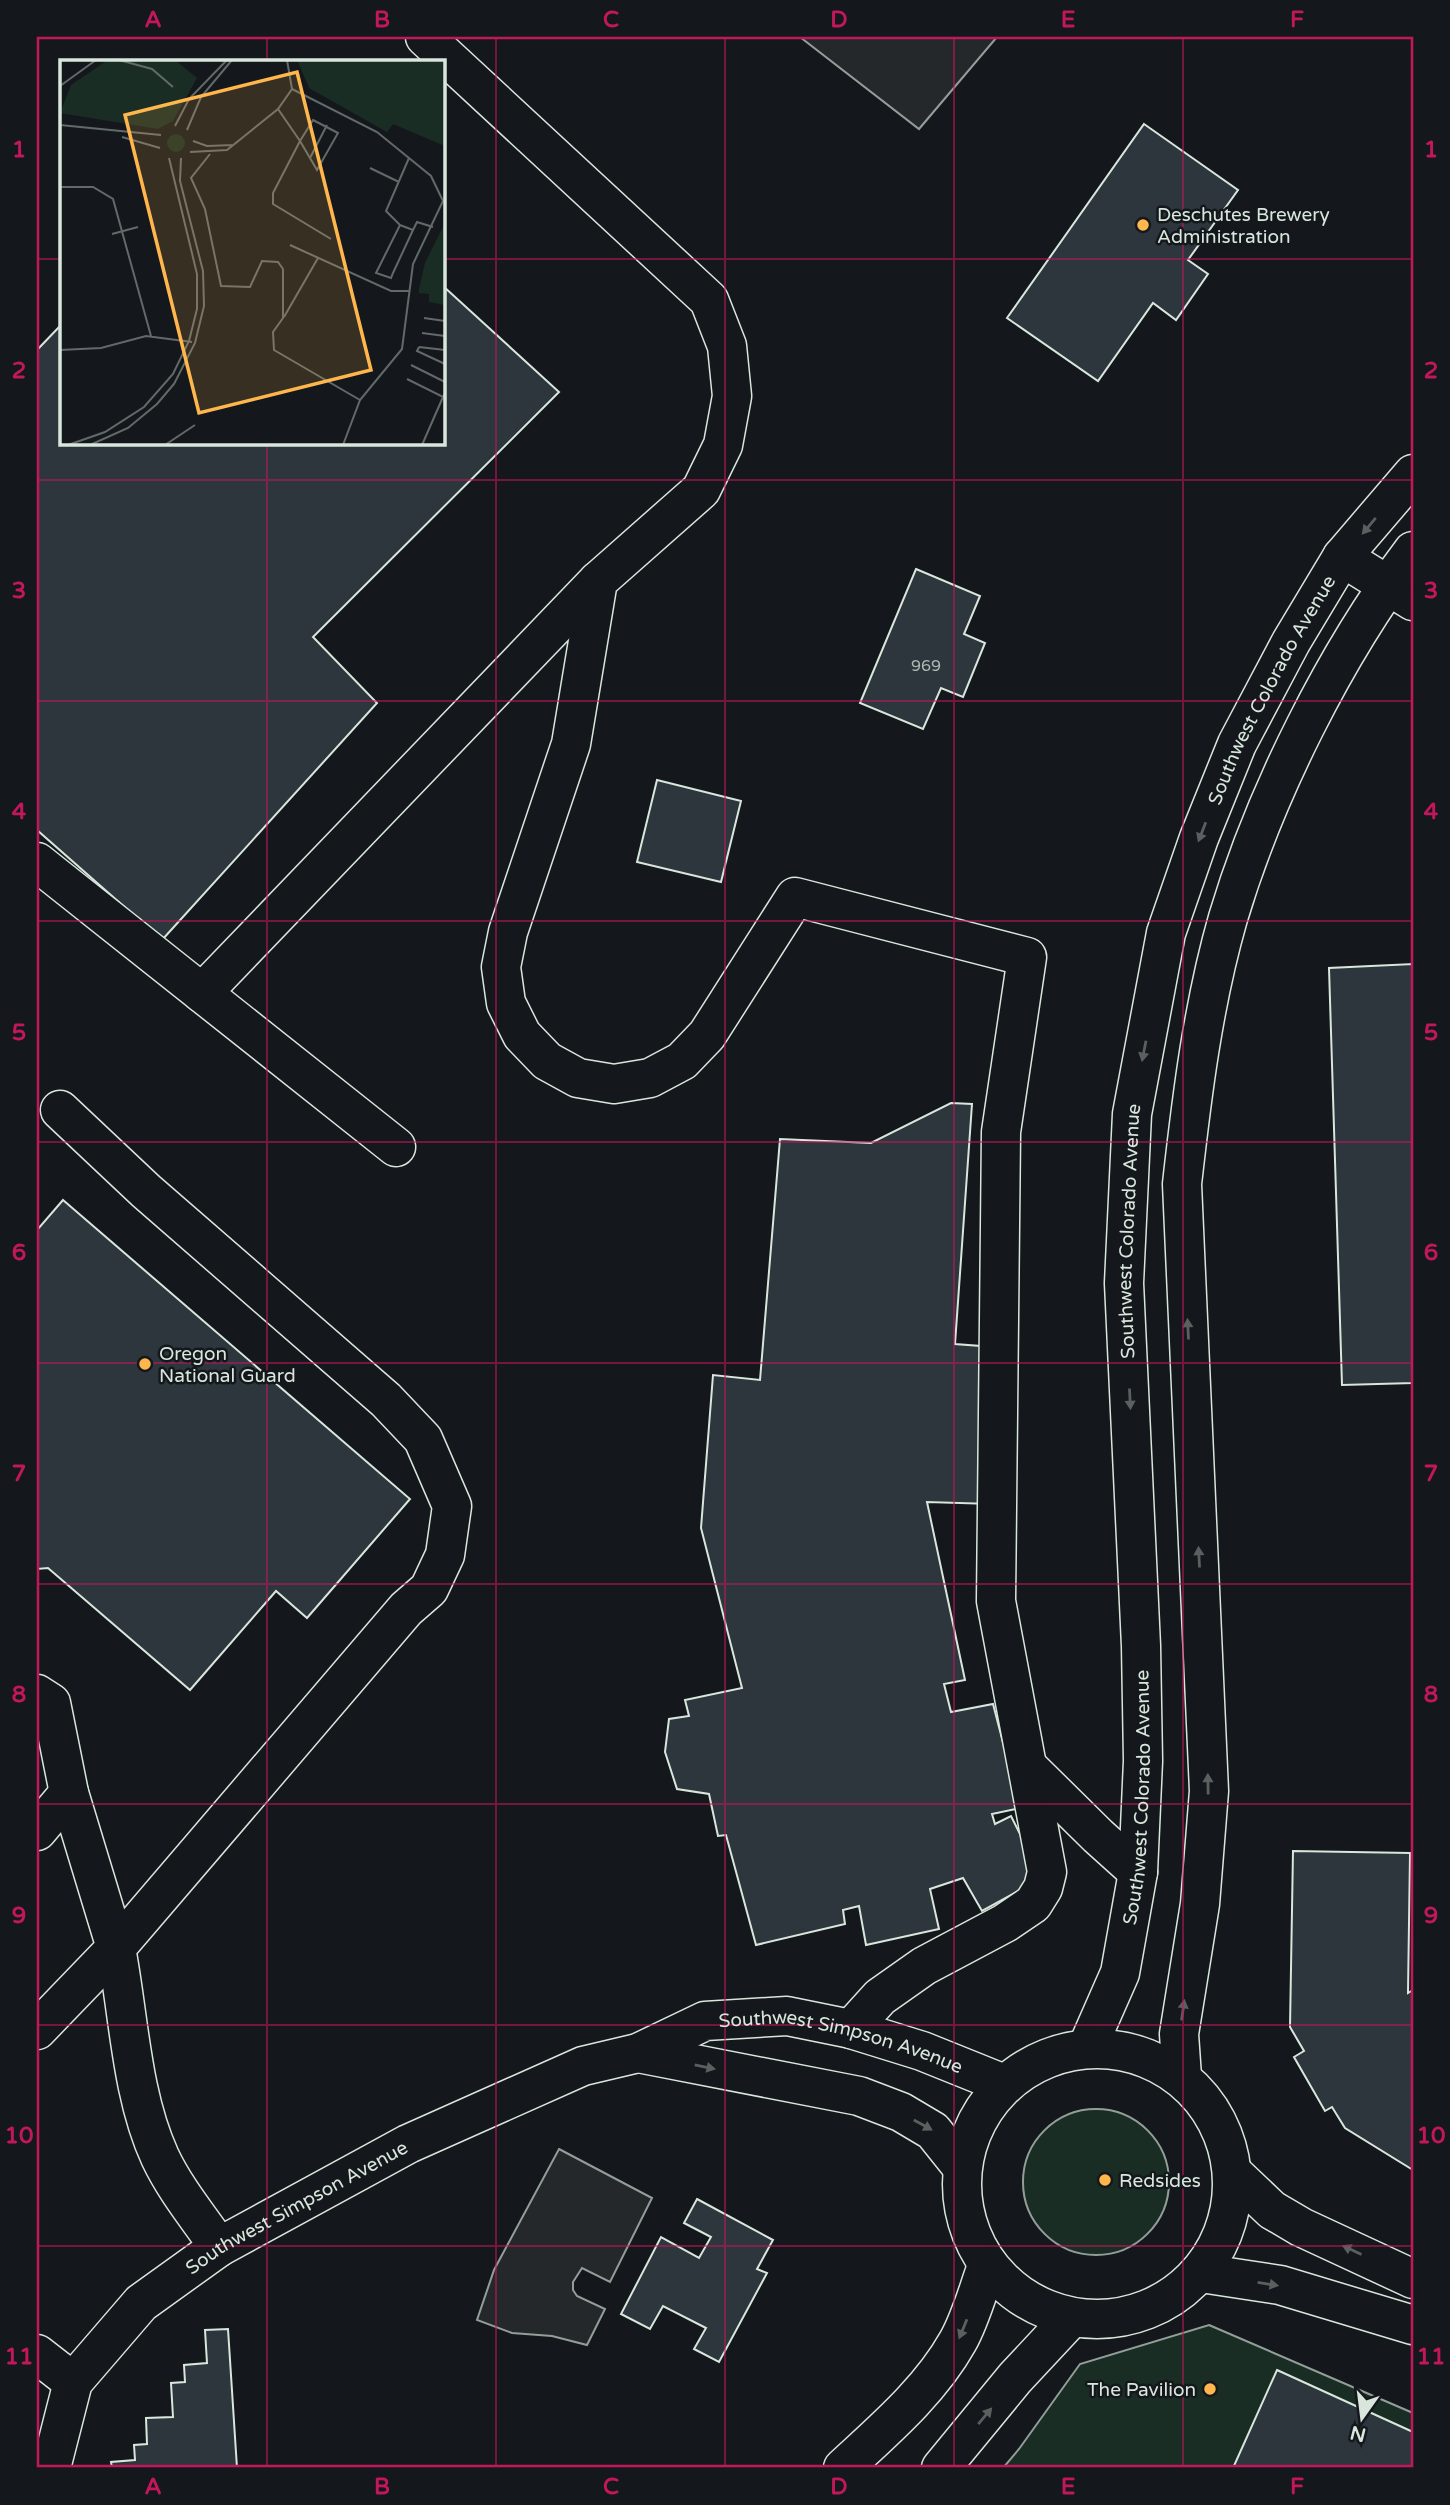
<svg xmlns="http://www.w3.org/2000/svg" width="1450" height="2505" font-family="'Varela Round',sans-serif">
  <style>
    .green { fill: #1a2d24; stroke: #939e99; stroke-width: 2 }
    .parking { fill: #24282b; stroke: #939e99; stroke-width: 2 }
    .building { fill: #2c363c; stroke: #d8e6dc; stroke-width: 2 }
    .lines { fill: none; stroke-linecap: round; stroke-linejoin: round }
    .minor-casing { stroke: #d8e6dc; stroke-width: 41 }
    .major-casing { stroke: #d8e6dc; stroke-width: 41 }
    .minor { stroke: #14181c; stroke-width: 38 }
    .major { stroke: #14181c; stroke-width: 38 }
    .oneway { fill: #59605f }
    .grid { fill: none; stroke: #c2185b; stroke-width: 2; stroke-opacity: 0.55 }
    .poi-dot { fill: #ffb74d; stroke: #14181c; stroke-width: 2.5 }
    .labels { text-anchor: middle; stroke-width: 5; stroke-linejoin: round; paint-order: stroke }
    .number-label { font-size: 16px; fill: #adbab4 }
    .poi-label { font-size: 19px; fill: #d8e6dc; stroke: #14181c; text-anchor: start }
    .street-label { font-size: 19px; fill: #d8e6dc; stroke: #14181c }
    .inset-road { fill: none; stroke: #626a69; stroke-width: 2 }
    .view { fill: #ffb74d; fill-opacity: 0.15; stroke: #ffb74d; stroke-width: 3.5 }
    .inset-edge { fill: none; stroke: #d8e6dc; stroke-width: 3.5 }
    .neatline { fill: none; stroke: #c2185b; stroke-width: 2.5 }
    .grid-label { font-size: 23px; text-anchor: middle; font-weight: bold; fill: #c2185b }
  </style>
  <rect width="100%" height="100%" fill="#14181c"/>
  <g class="green">
    <circle cx="1096" cy="2182" r="73"/>
    <polygon points="1209,2325 1413,2413 1413,2468 1003,2468 1019,2449 1080,2364"/>
  </g>
  <g class="parking">
    <polygon points="800,37 997,37 919,129"/>
    <polygon points="559,2149 652,2198 610,2282 582,2268 573,2282 573,2290 577,2296 605,2309 587,2345 552,2336 512,2333 477,2320 494,2270"/>
  </g>
  <g class="building">
    <polygon points="1144,124 1238,190 1188,260 1208,274 1176,320 1153,303 1098,381 1007,318"/>
    <polygon points="443,286 559,392 313,637 377,703 162,940 37,830 37,350 61,325 61,443 443,443"/>
    <polygon points="916,569 980,596 964,634 985,643 963,697 941,688 923,729 860,703"/>
    <polygon points="657,780 741,801 721,882 637,862"/>
    <polygon points="1413,964 1413,1383 1342,1385 1329,968"/>
    <polygon points="951,1103 972,1104 955,1344 994,1347 992,1504 927,1502 965,1680 944,1684 951,1712 993,1704 1020,1808 992,1814 995,1824 1011,1816 1042,1878 982,1911 963,1878 930,1889 939,1929 866,1945 859,1906 843,1910 845,1924 756,1945 726,1835 718,1836 709,1794 677,1789 665,1752 669,1719 689,1716 685,1700 742,1688 701,1528 713,1375 760,1380 780,1139 871,1143"/>
    <polygon points="63,1200 410,1499 307,1618 276,1591 190,1690 48,1568 37,1569 37,1230"/>
    <polygon points="1293,1851 1410,1853 1408,1993 1413,1990 1413,2170 1345,2128 1332,2107 1325,2111 1294,2057 1304,2051 1290,2027"/>
    <polygon points="697,2199 773,2240 757,2269 767,2273 719,2362 694,2349 706,2328 663,2306 650,2329 621,2314 661,2237 699,2258 711,2237 684,2223"/>
    <polygon points="228,2329 237,2468 112,2468 111,2462 135,2460 134,2445 147,2444 146,2418 173,2417 171,2383 185,2382 184,2365 207,2363 205,2330"/>
    <polygon points="1277,2370 1413,2432 1413,2468 1233,2468"/>
  </g>
  <g class="lines">
    <g class="minor-casing">
      <g id="minor">
        <polyline points="425,37 709,300 727,346 732,396 723,445 701,490 598,581 571,744 508,932 501,967 506,1003 522,1035 547,1061 578,1078 614,1084 650,1078 682,1061 707,1035 795,897 1027,957 1001,1132 996,1601 1047,1872 1043,1888 1033,1904 1005,1923 924,1966 880,1997 851,2029"/>
        <polyline points="1342,557 1413,601"/>
        <polyline points="37,862 396,1147"/>
        <polyline points="202,993 598,581"/>
        <path d="M60,1110L146,1191L386,1400L423,1439L452,1506L445,1555L429,1589L406,1609L116,1948C129,2016 131,2094 160,2157C175,2189 199,2218 219,2247"/>
        <polyline points="37,1694 51,1703 69,1793 116,1948 37,2030"/>
        <polyline points="1028,1767 1098,1836 1138,1872"/>
        <polyline points="37,1831 69,1793"/>
        <polyline points="638,2053 859,2096 901,2112 933,2131 961,2166"/>
        <polyline points="1233,2173 1272,2210 1301,2227 1413,2279"/>
        <polyline points="1201,2273 1280,2285 1413,2325"/>
        <polyline points="37,2354 73,2382"/>
        <path id="s1" d="M51,2468L73,2382L141,2303L219,2247L408,2144L583,2066L638,2053L705,2021L787,2016L851,2029L922,2051L1004,2084"/>
      </g>
    </g>
    <g class="major-casing">
      <g id="major">
        <path id="s2" d="M1087,2048L1120,1973L1138,1872L1143,1761L1141,1646L1124,1283L1132,1114L1166,933L1199,838L1237,744L1291,642L1342,557L1413,474"/>
        <circle cx="1097" cy="2184" r="135"/>
        <path d="M1182,2077L1179,2034L1200,1904L1209,1791L1182,1184C1192,1095 1203,1005 1228,918C1265,794 1335,654 1413,551"/>
        <path d="M843,2468C884,2430 930,2391 958,2341C971,2318 978,2290 987,2266"/>
        <polyline points="941,2468 1015,2378 1071,2318"/>
      </g>
    </g>
    <use href="#minor" class="minor"/>
    <use href="#major" class="major"/>
  </g>
  <defs><path id="oneway-solid" d="M-6-.8H1V-3.2L6.5 0L1 3.2V.8H-6Z" transform="scale(1.75)"/></defs>
  <g class="oneway">
    <use href="#oneway-solid" transform="translate(1369 526) rotate(130)"/>
    <use href="#oneway-solid" transform="translate(1202 832) rotate(111)"/>
    <use href="#oneway-solid" transform="translate(1144 1051) rotate(101)"/>
    <use href="#oneway-solid" transform="translate(1188 1329) rotate(-93)"/>
    <use href="#oneway-solid" transform="translate(1130 1399) rotate(87)"/>
    <use href="#oneway-solid" transform="translate(1199 1557) rotate(-93)"/>
    <use href="#oneway-solid" transform="translate(1208 1784) rotate(-91)"/>
    <use href="#oneway-solid" transform="translate(1183 2010) rotate(-82)"/>
    <use href="#oneway-solid" transform="translate(705 2067) rotate(12)"/>
    <use href="#oneway-solid" transform="translate(923 2125) rotate(29)"/>
    <use href="#oneway-solid" transform="translate(1352 2250) rotate(-155)"/>
    <use href="#oneway-solid" transform="translate(1268 2284) rotate(9)"/>
    <use href="#oneway-solid" transform="translate(963 2329) rotate(112)"/>
    <use href="#oneway-solid" transform="translate(985 2416) rotate(-50)"/>
  </g>
  <path class="grid" d="M267,37V61M496,37V2468M725,37V2468M954,37V2468M1183,37V2468M37,259H61M443,259H1413M267,443V2468M37,480H1413M37,701H1413M37,921H1413M37,1142H1413M37,1363H1413M37,1584H1413M37,1804H1413M37,2025H1413M37,2246H1413"/>
  <g class="poi-dot">
    <circle cx="1143" cy="225" r="7"/>
    <circle cx="145" cy="1364" r="7"/>
    <circle cx="1105" cy="2180" r="7"/>
    <circle cx="1210" cy="2389" r="7"/>
  </g>
  <g class="labels">
    <g class="number-label">
      <text x="926" y="671">969</text>
    </g>
    <g class="poi-label">
      <text x="1157" y="221">Deschutes Brewery<tspan x="1157" dy="22">Administration</tspan></text>
      <text x="159" y="1360">Oregon<tspan x="159" dy="22">National Guard</tspan></text>
      <text x="1119" y="2187">Redsides</text>
      <text x="1196" y="2396" text-anchor="end">The Pavilion</text>
    </g>
    <g class="street-label">
      <text dy="7" stroke="none"><textPath href="#s2" startOffset="1393">Southwest Colorado Avenue</textPath></text>
      <text dy="7" stroke="none"><textPath href="#s2" startOffset="826">Southwest Colorado Avenue</textPath></text>
      <text dy="7" stroke="none"><textPath href="#s2" startOffset="259">Southwest Colorado Avenue</textPath></text>
      <text dy="7" stroke="none"><textPath href="#s1" startOffset="966">Southwest Simpson Avenue</textPath></text>
      <text dy="7" stroke="none"><textPath href="#s1" startOffset="376">Southwest Simpson Avenue</textPath></text>
    </g>
  </g>
  <g transform="translate(60 60)">
    <rect width="385" height="385" fill="#14181c"/>
    <path d="M48,0H115L137,18L113,61L98,69L0,53L11,25ZM237,0L385,2V86L333,64L327,72L249,28ZM107 83a9 9 0 1 1 18 0a9 9 0 1 1-18 0ZM385,163V245L369,242V234L359,233V229L365,203Z" fill="#1a2d24"/>
    <path class="inset-road" d="M59,0L92,9L113,27M0,26L36,0M232,29L317,72L371,116L383,141L353,204L342,289L300,340L283,385M218,49L240,81L213,133V144L271,179M253,60L278,73L257,110L240,81ZM0,65L101,75M115,66L129,39L167,0M127,70L141,37L172,0M62,77L100,88M133,81L147,86L173,85M130,92L167,90L218,49L232,29L227,0M150,94L131,118L145,149L161,226L190,227L202,201L218,202L223,209V258L213,272L214,290L300,340M250,98L267,65M310,108L339,122M0,127H33L53,139L91,276M340,165L326,151L349,98M353,170L340,165L316,213L331,218L333,213L353,170L357,162L373,167M52,174L78,167M230,185L331,231H349M224,257L258,198M364,258L385,261M362,273L385,276M359,287L357,291L385,304M359,287L385,290M0,290L41,288L86,276L132,282M351,305L385,322M347,319L383,337L385,333M8,385L45,372L84,347L113,314L129,281L137,249V214L109,98M30,385L68,368L97,344L114,324L135,283L144,246L143,211L120,121L121,98M105,385L135,365M362,385L383,337"/>
    <path class="view" d="M237,12L311,310L139,353L65,55Z"/>
    <rect width="385" height="385" class="inset-edge"/>
  </g>
  <rect width="1450" height="2505" fill="none" stroke="#14181c" stroke-width="77"/>
  <g transform="translate(1362 2418) rotate(194)" stroke="#14181c" stroke-width="5" paint-order="stroke">
  <path d="M0-5L12 26L0 18L-12 26Z" fill="#d8e6dc"/>
  <text y="-10" font-size="19" font-weight="bold" text-anchor="middle" fill="#d8e6dc">N</text>
  </g>
  <rect x="38" y="38" width="1374" height="2428" class="neatline"/>
  <g class="grid-label">
    <text x="153" y="27">A</text>
    <text x="382" y="27">B</text>
    <text x="611" y="27">C</text>
    <text x="839" y="27">D</text>
    <text x="1068" y="27">E</text>
    <text x="1297" y="27">F</text>
    <text x="19" y="157">1</text>
    <text x="1431" y="157">1</text>
    <text x="19" y="378">2</text>
    <text x="1431" y="378">2</text>
    <text x="19" y="598">3</text>
    <text x="1431" y="598">3</text>
    <text x="19" y="819">4</text>
    <text x="1431" y="819">4</text>
    <text x="19" y="1040">5</text>
    <text x="1431" y="1040">5</text>
    <text x="19" y="1260">6</text>
    <text x="1431" y="1260">6</text>
    <text x="19" y="1481">7</text>
    <text x="1431" y="1481">7</text>
    <text x="19" y="1702">8</text>
    <text x="1431" y="1702">8</text>
    <text x="19" y="1923">9</text>
    <text x="1431" y="1923">9</text>
    <text x="19" y="2143">10</text>
    <text x="1431" y="2143">10</text>
    <text x="19" y="2364">11</text>
    <text x="1431" y="2364">11</text>
    <text x="153" y="2494">A</text>
    <text x="382" y="2494">B</text>
    <text x="611" y="2494">C</text>
    <text x="839" y="2494">D</text>
    <text x="1068" y="2494">E</text>
    <text x="1297" y="2494">F</text>
  </g>
</svg>
